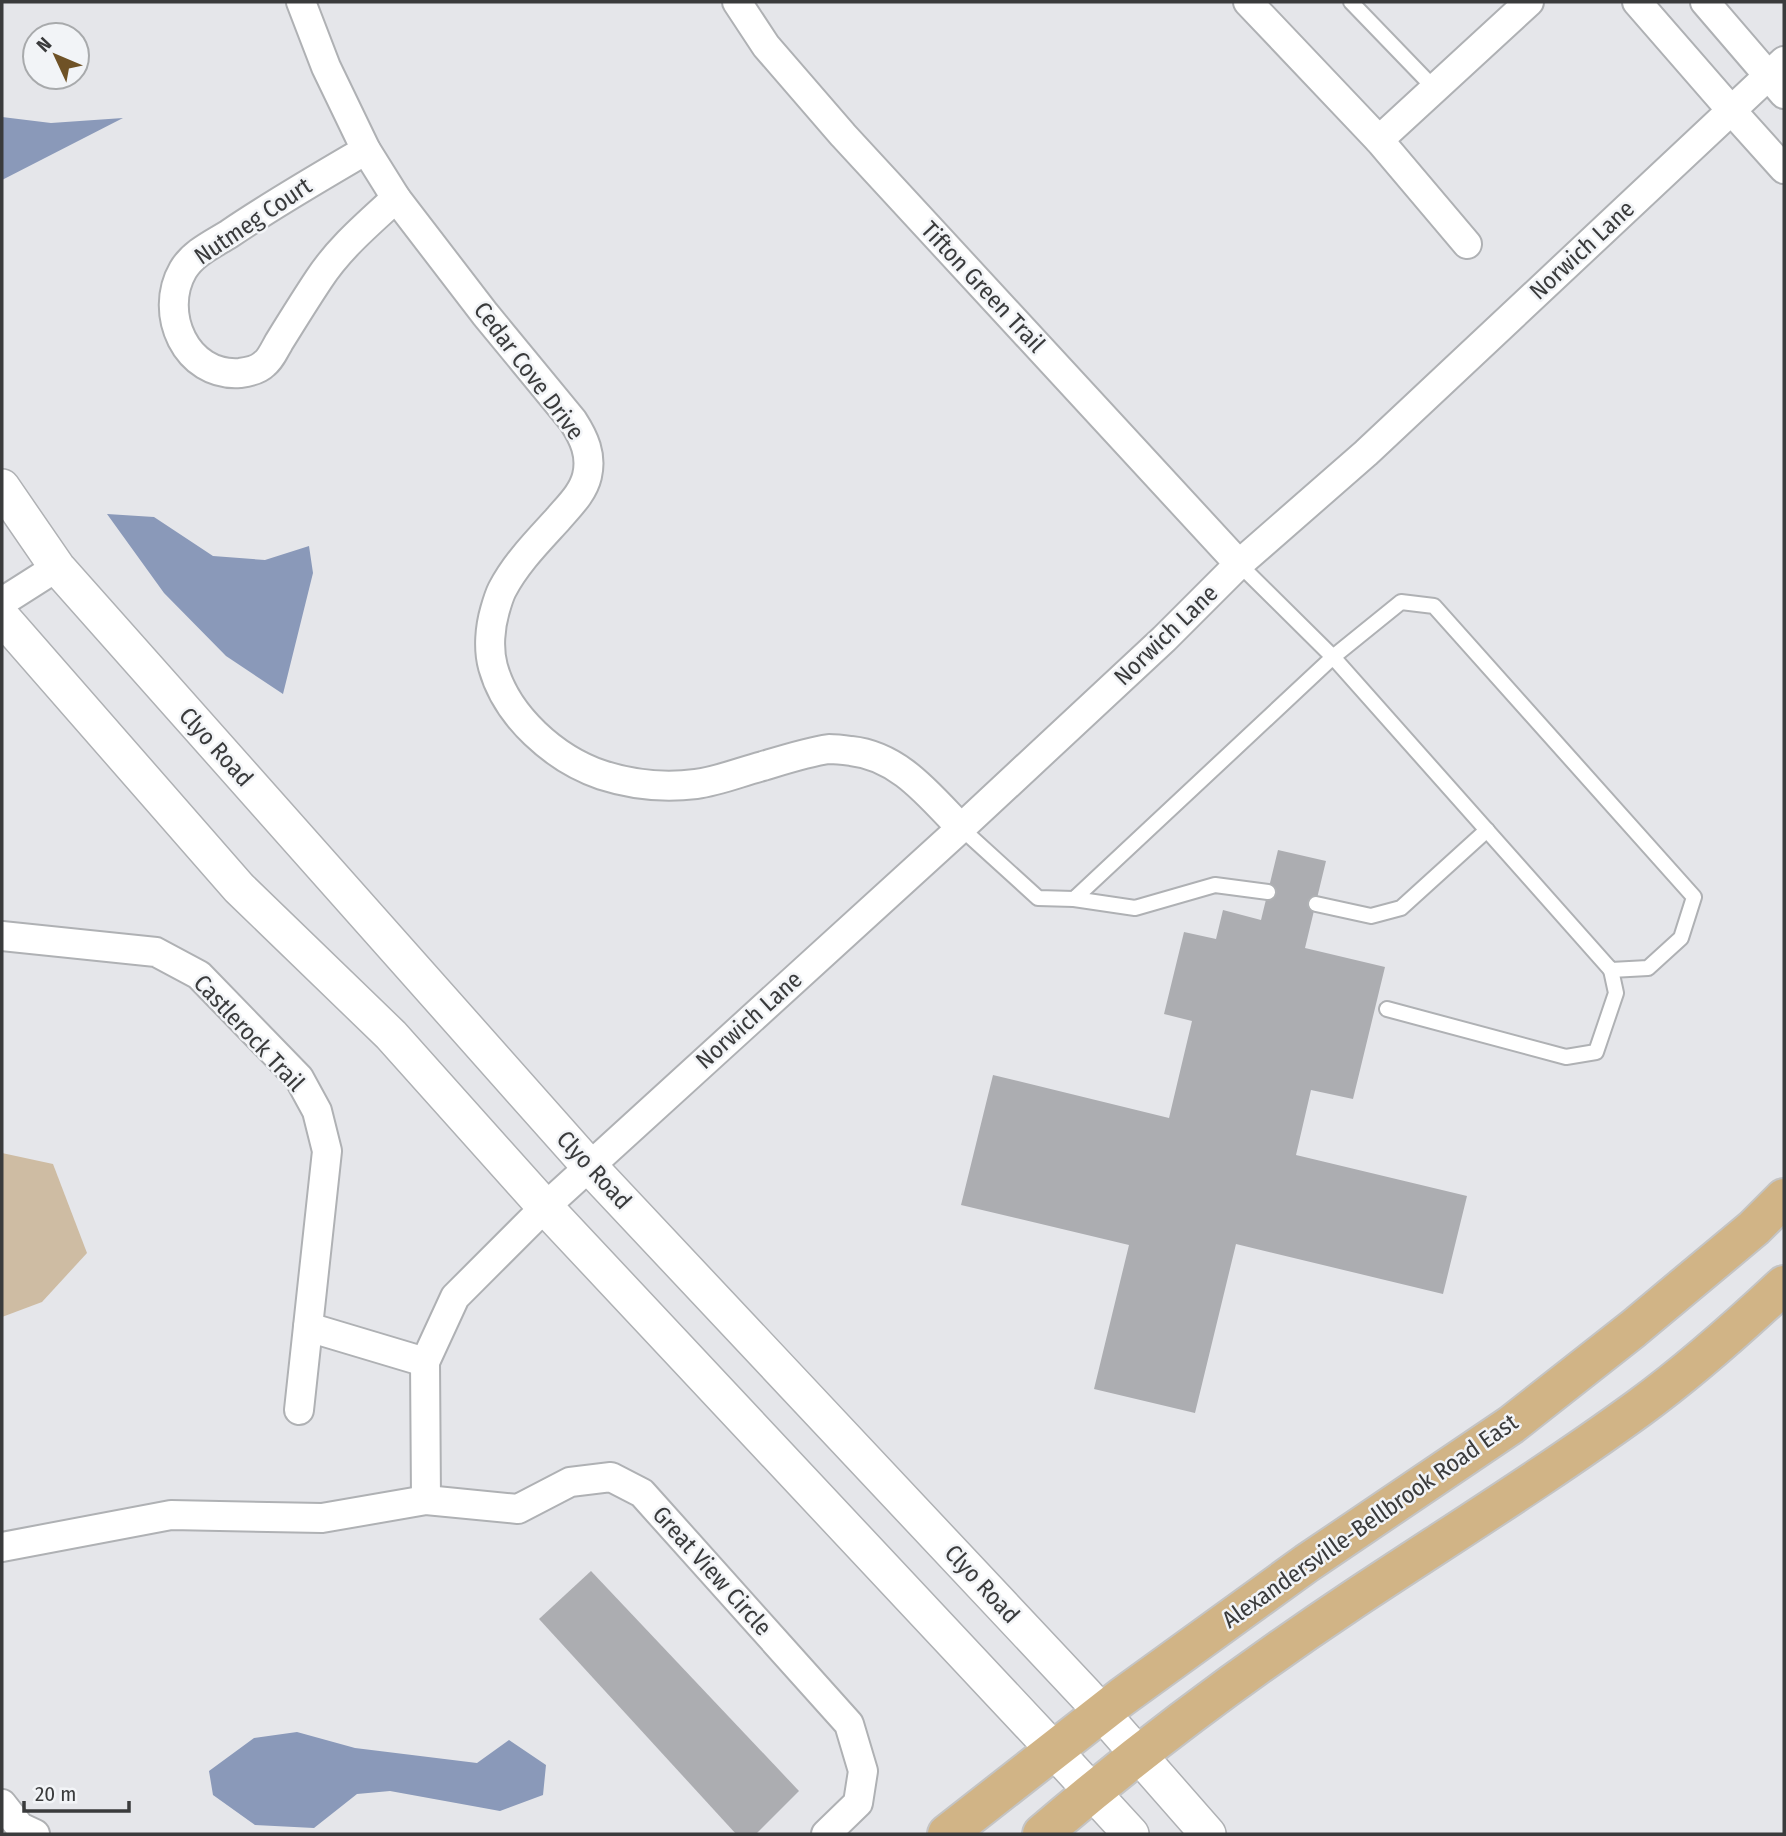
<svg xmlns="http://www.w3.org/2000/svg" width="1786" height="1836" font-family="'Fira Sans Condensed',sans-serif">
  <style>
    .green { fill: #cebca3 }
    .water { fill: #8a99b9 }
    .building { fill: #acadb1 }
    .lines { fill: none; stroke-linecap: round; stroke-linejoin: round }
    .service-casing { stroke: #afb1b4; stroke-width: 18 }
    .minor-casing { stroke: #afb1b4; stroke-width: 32 }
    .tertiary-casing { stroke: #afb1b4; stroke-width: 38 }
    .primary-casing { stroke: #c4c4c4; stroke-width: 42 }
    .service { stroke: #fff; stroke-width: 14 }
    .minor { stroke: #fff; stroke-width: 28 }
    .tertiary { stroke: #fff; stroke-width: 35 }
    .primary { stroke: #d1b486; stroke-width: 38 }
    .labels { text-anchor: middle; stroke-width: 5; stroke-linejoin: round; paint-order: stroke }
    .street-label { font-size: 24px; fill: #3a3b3c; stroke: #f2f4f7 }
  </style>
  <rect width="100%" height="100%" fill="#e5e6ea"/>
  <polygon class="green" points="2,1153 53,1164 87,1253 42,1302 2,1317"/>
  <g class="water">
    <polygon points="2,117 51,123 123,118 2,180"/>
    <polygon points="107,514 154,517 213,556 265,560 309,546 313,573 283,694 226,656 164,593"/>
    <polygon points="297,1732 355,1748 477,1763 509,1740 546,1765 543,1795 500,1811 390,1791 357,1794 314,1828 255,1825 213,1795 209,1771 254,1738"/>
  </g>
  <g class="building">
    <polygon points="1278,850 1326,861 1305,948 1385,967 1353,1099 1311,1090 1296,1155 1467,1196 1443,1294 1236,1244 1195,1413 1094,1389 1129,1245 961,1205 993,1075 1169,1118 1192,1021 1164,1014 1184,932 1216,939 1223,910 1261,920"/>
    <polygon points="591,1571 799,1791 756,1834 736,1834 539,1619"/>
  </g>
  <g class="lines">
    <g class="service-casing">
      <g id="service">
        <polyline points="1351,2 1435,89"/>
        <polyline points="961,828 1038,898 1074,899 1333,657 1401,602 1434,606 1694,897 1681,938 1648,968 1611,970 1333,657 1239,564"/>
        <polyline points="1074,899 1135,908 1215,885 1268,892"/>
        <polyline points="1316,904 1371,916 1401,908 1487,830"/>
        <polyline points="1387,1009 1566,1057 1596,1052 1616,993 1611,970"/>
      </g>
    </g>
    <g class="minor-casing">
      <g id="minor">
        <path d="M301,2L326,67L366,150L396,198L485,314L573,421C584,438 592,455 587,476C583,493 569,506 558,519C538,541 516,563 502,590C499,596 497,603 495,610C490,627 488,649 493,667C507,717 555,759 602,775C633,785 664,788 696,784C719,781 740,772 763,766C783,760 808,752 829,749C836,749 844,750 851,751C899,756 929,795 961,828"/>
        <polyline points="737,2 766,46 843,135 1239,564"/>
        <polyline points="1248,2 1379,140 1467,244"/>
        <polyline points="1637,2 1731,110 1784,169"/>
        <polyline points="1705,2 1784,94"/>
        <polyline points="1379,140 1529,2"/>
        <path d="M366,150C320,177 273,204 229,234C213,244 193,253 183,270C158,313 186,377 240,373C248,372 258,370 264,364C270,360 275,349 279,342C292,321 305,300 319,279C340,247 368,224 396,198"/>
        <polyline points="2,602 57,567"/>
        <polyline points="2,936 156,952 199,975 299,1078 317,1111 327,1151 299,1410"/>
        <polyline points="308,1327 425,1362"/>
        <polyline points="426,1500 425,1362 455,1297 545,1207 961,828 1164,639 1239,564 1366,453 1784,61"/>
        <polyline points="2,1547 171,1515 322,1518 426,1500 518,1509 570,1482 611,1477 642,1493 849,1724 863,1771 858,1803 826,1834"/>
        <polyline points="2,1804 20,1827 35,1834"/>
      </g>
    </g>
    <g class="tertiary-casing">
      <g id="tertiary">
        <polyline points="2,487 57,567 589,1166 1086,1695 1208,1834"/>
        <polyline points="2,617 239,888 391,1035 545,1207 1039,1734 1131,1834"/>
      </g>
    </g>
    <g class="primary-casing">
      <g id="primary">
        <polyline points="947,1834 1122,1697 1307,1563 1511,1425 1633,1329 1754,1228 1784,1198"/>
        <path d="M1042,1834C1141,1749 1246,1671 1354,1599C1449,1536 1547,1475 1639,1408C1690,1371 1738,1328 1784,1285"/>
      </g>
    </g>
    <use href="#service" class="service"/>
    <use href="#minor" class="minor"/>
    <use href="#tertiary" class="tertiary"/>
    <use href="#primary" class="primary"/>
  </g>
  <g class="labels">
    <g class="street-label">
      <text transform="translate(253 221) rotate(-34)" y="8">Nutmeg Court</text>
      <text transform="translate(1582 250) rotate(-43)" y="8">Norwich Lane</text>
      <text transform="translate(983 287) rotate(47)" y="8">Tifton Green Trail</text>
      <text transform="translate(529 371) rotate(53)" y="8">Cedar Cove Drive</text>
      <text transform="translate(1166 635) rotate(-44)" y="8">Norwich Lane</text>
      <text transform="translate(216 747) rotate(48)" y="8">Clyo Road</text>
      <text transform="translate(749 1020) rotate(-42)" y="8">Norwich Lane</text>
      <text transform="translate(249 1033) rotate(47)" y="8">Castlerock Trail</text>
      <text transform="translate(594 1170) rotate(47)" y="8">Clyo Road</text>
      <text transform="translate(1370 1521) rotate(-35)" y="8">Alexandersville-Bellbrook Road East</text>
      <text transform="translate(712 1571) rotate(48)" y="8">Great View Circle</text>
      <text transform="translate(982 1584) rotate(47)" y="8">Clyo Road</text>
    </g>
  </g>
  <rect width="1786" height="1836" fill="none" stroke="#3a3b3c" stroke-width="7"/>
  <g transform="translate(56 56) rotate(314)"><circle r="33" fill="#f2f4f7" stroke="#a8aaac" stroke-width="2"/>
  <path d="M0-5L12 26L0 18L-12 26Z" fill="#6f5226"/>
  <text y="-10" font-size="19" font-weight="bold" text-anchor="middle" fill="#3a3b3c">N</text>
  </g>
  <path d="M24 1801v10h105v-10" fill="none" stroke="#3a3b3c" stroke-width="3.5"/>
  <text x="35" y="1801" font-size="21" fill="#3a3b3c" stroke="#f2f4f7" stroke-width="5" paint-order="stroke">20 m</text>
</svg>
